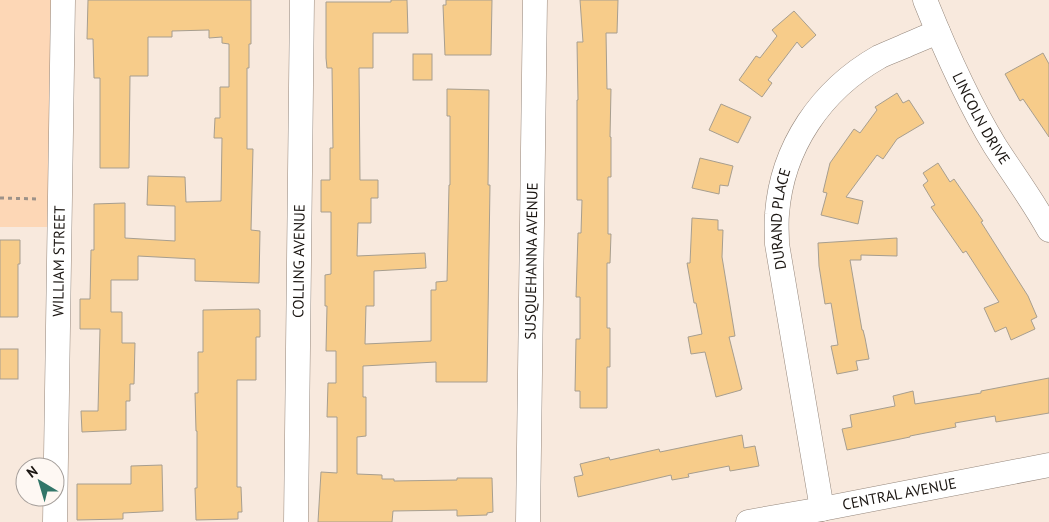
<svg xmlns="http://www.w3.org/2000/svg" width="1049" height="522" font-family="'PT Sans',sans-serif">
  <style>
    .green { fill: #fdd7b6 }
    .building { fill: #f7cc8a; stroke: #a79e8f }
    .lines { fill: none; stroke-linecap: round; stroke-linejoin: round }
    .minor-casing { stroke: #95877c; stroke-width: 25 }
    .path { stroke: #9d9289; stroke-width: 3; stroke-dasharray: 4 4; stroke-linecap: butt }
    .minor { stroke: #fff; stroke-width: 24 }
    .labels { text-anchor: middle; stroke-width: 4; stroke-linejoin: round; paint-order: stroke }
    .street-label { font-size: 15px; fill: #1a1511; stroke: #fef8f3 }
  </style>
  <rect width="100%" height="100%" fill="#f8e9dd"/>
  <polygon class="green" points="0,0 64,0 59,227 0,227"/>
  <g class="building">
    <polygon points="88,0 251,0 251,44 249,44 249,68 247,68 247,149 253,149 251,230 260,231 259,283 195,281 195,259 138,256 138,280 111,280 111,312 122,312 122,343 135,343 134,384 130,384 130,401 126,401 126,430 82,432 81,411 98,411 100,329 80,329 80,299 90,299 91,250 94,250 94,204 125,203 125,238 175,241 175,206 147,205 148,176 185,177 186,202 221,201 222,138 214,138 215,118 220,118 220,87 229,87 229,44 222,43 222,37 209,38 209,30 172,31 172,37 148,37 148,76 130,76 129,168 100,168 100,78 94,78 93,39 87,39"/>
    <polygon points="391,0 407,0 408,33 373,33 373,68 359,68 360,180 378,180 378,198 371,198 371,223 358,223 357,256 425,253 426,268 374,271 374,306 366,306 365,344 431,341 431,290 436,290 436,282 447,281 449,185 450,185 450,116 447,116 447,89 489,90 488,185 490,185 487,382 436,382 436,362 363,366 363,397 366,397 366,436 357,437 357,474 382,475 382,479 394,479 394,481 457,480 457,478 492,478 493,512 487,513 487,515 457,516 457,510 393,511 392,522 318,522 321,472 337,473 337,417 327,417 328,383 336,383 336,351 326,351 327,306 325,306 325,275 331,274 331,212 321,212 321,180 330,180 330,148 333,148 332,68 327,68 326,58 326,2 391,2"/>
    <polygon points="446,0 492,0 491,55 445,55 443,5 446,5"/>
    <polygon points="580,0 618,0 617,33 606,33 607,89 611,89 610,137 611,137 611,177 608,177 608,234 611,234 610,263 607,263 607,328 610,328 610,367 607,367 607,408 580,408 580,391 575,391 576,339 580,339 580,297 576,297 578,233 581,233 582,200 577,200 577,100 578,100 577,42 583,42"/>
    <polygon points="794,11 816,35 802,48 797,42 768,80 772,83 762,97 739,80 756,56 760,58 777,36 772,30"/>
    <polygon points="1043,53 1049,64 1049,137 1023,99 1020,101 1005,74"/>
    <rect x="413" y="54" width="19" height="26"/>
    <polygon points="897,93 903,103 909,100 924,123 897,139 883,159 877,155 846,197 863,201 858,224 821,215 827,193 823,192 830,163 854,129 860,133 877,110 875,107"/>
    <polygon points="721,104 751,117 738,143 709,130"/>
    <polygon points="700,158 733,166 728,186 720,185 719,194 692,188"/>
    <polygon points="938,163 950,182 954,179 983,221 981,222 1028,296 1037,317 1031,320 1035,329 1011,340 1006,327 995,332 984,308 999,302 966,251 963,253 931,207 935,205 923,185 928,181 923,173"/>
    <polygon points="692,218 718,220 718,230 723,230 722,257 735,336 729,337 742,389 741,389 741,390 716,397 705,352 691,354 688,337 702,334 696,303 694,303 687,263 690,263"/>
    <polygon points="897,238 897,256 861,255 861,260 850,260 862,330 863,330 865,338 869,359 856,361 858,370 837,374 831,346 838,345 831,303 825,304 819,266 818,243"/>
    <polygon points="0,240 20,240 20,264 18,264 18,317 0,317"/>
    <polygon points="259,309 259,310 260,310 260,337 256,337 256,380 237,380 237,487 241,487 242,512 238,512 238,519 196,520 195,488 197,488 197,431 196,431 195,393 198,393 198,352 203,352 203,310"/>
    <rect x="0" y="349" width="18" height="30"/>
    <polygon points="1049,378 1049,413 996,422 995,416 955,423 956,427 910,436 910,437 847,450 842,429 852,427 850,415 895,406 893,396 913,391 915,404 981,393 981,391"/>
    <polygon points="742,435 744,448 755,446 759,466 730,471 729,466 688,474 689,477 672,480 671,475 578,497 574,477 583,475 580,464 609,457 610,460 659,449 660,452"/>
    <polygon points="162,465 163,511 123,513 123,519 77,520 77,484 131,484 131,466"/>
  </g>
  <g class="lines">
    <g class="minor-casing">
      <g id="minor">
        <path id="s1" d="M925,0C945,50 967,100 995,146C1013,174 1033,201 1049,230"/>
        <path id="s2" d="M822,509L777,244C777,234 776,224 777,214C782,147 821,90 879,57C885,54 893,51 900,48C912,43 925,37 938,32"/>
        <path id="s3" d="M55,522L63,0"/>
        <path id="s4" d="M296,522L302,0"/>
        <path id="s5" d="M528,522L535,0"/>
        <path id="s6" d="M748,522L822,509L1049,465"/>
      </g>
    </g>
    <polyline class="path" points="0,198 39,199"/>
    <use href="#minor" class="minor"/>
  </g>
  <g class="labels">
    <g class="street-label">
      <text dy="5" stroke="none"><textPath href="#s1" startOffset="131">LINCOLN DRIVE</textPath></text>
      <text dy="5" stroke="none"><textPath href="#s2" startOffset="294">DURAND PLACE</textPath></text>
      <text dy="5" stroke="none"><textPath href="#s3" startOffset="261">WILLIAM STREET</textPath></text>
      <text dy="5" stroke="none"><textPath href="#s4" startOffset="261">COLLING AVENUE</textPath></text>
      <text dy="5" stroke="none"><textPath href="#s5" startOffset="261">SUSQUEHANNA AVENUE</textPath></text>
      <text dy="5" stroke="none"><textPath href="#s6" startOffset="154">CENTRAL AVENUE</textPath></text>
    </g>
  </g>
  <g transform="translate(40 482) rotate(322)"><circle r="24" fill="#fef8f3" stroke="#a39d99"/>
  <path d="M0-4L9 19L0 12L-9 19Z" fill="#327669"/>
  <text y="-8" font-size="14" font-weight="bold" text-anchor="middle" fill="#1a1511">N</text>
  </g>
</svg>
